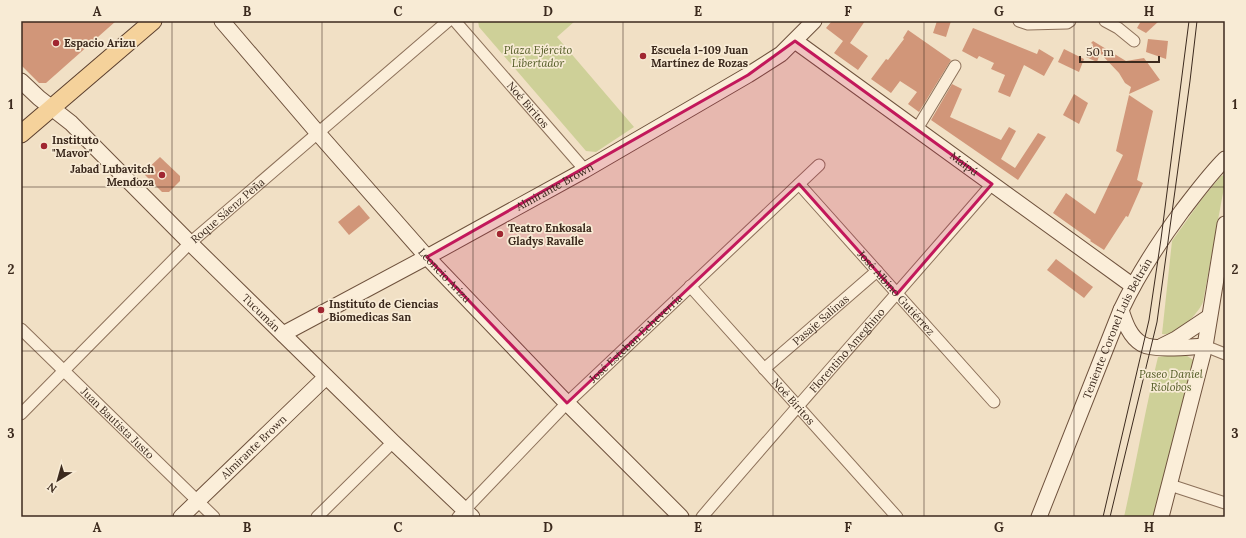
<svg xmlns="http://www.w3.org/2000/svg" width="1246" height="538" font-family="Lora,serif">
  <style>
    .green { fill: #ced098 }
    .building { fill: #d19679 }
    .lines { fill: none; stroke-linecap: round; stroke-linejoin: round }
    .street-casing { stroke: #8d715a; stroke-width: 13 }
    .secondary-casing { stroke: #6f523d; stroke-width: 17 }
    .primary-casing { stroke: #5b3f2e; stroke-width: 19 }
    .street { stroke: #fbeed9; stroke-width: 11 }
    .secondary { stroke: #fbeed9; stroke-width: 15 }
    .primary { stroke: #f5d29b; stroke-width: 17 }
    .tram { stroke: #3c2a1e; stroke-width: 1 }
    .marked { fill: #c2185b; fill-opacity: 0.2; stroke: #c2185b; stroke-width: 3; stroke-linejoin: round }
    .grid { fill: none; stroke: #3c2a1e; stroke-width: 1; stroke-opacity: 0.55 }
    .poi-dot { fill: #a02631; stroke: #f8ebd5; stroke-width: 1.5 }
    .labels { text-anchor: middle; stroke-width: 3.5; stroke-linejoin: round; paint-order: stroke }
    .poi-label { font-size: 11px; font-weight: bold; fill: #3c2a1e; stroke: #f8ebd5; text-anchor: start }
    .park-label { font-size: 11px; font-style: italic; fill: #515a24; stroke: #f8ebd5 }
    .street-label { font-size: 11px; fill: #3c2a1e; stroke: #f8ebd5 }
    .neatline { fill: none; stroke: #3c2a1e; stroke-width: 1.5 }
    .grid-label { font-size: 13px; text-anchor: middle; font-weight: bold; fill: #3c2a1e }
  </style>
  <rect width="100%" height="100%" fill="#f1e0c5"/>
  <g class="green">
    <polygon points="478,21 575,21 557,37 634,127 596,152 586,151 479,27"/>
    <path d="M1224,175L1225,182L1203,302C1198,314 1177,336 1162,334L1172,241L1202,199L1221,176Z"/>
    <path d="M1178,354H1184L1195,361L1153,517H1124C1136,464 1145,410 1158,357Z"/>
  </g>
  <g class="building">
    <polygon points="21,21 116,21 46,83 39,83 21,65"/>
    <polygon points="832,21 865,21 850,43 868,56 858,70 834,53 843,41 826,28"/>
    <polygon points="937,21 951,21 946,37 933,33"/>
    <polygon points="1141,21 1159,21 1146,33 1137,28"/>
    <polygon points="973,28 1037,54 1039,49 1054,58 1044,76 1024,65 1010,97 998,92 1005,75 991,69 994,63 979,56 977,59 962,51"/>
    <polygon points="908,30 951,60 919,112 908,104 917,92 900,81 891,93 871,79 886,59 888,60 904,39 903,38"/>
    <polygon points="1148,39 1168,41 1166,59 1146,52"/>
    <polygon points="1093,41 1126,61 1144,58 1160,80 1129,94 1131,87 1125,83 1119,73 1100,53 1097,62 1086,57 1093,44 1091,43"/>
    <polygon points="1064,49 1084,59 1079,72 1058,62"/>
    <polygon points="952,84 962,89 950,117 1001,140 1009,127 1016,131 1001,159 1015,168 1038,133 1046,137 1018,180 931,120"/>
    <polygon points="1074,94 1088,103 1079,124 1063,115"/>
    <polygon points="1129,95 1153,111 1137,180 1143,183 1128,217 1126,216 1104,250 1090,241 1091,240 1053,213 1066,193 1095,214 1123,155 1116,151"/>
    <polygon points="160,157 180,176 180,181 169,192 162,192 143,173"/>
    <polygon points="359,205 370,218 349,235 338,222"/>
    <polygon points="1056,259 1093,287 1084,298 1047,270"/>
  </g>
  <g class="lines">
    <g class="street-casing">
      <g id="street">
        <path id="s1" d="M455,21L585,170"/>
        <polyline points="1019,21 1028,24 1067,23 1070,21"/>
        <polyline points="1105,21 1118,28 1134,41"/>
        <polyline points="917,129 955,66"/>
        <path id="s2" d="M799,184L994,402"/>
        <path id="s3" d="M690,286L897,517"/>
        <path id="s4" d="M21,329L214,517"/>
        <polyline points="1205,346 1225,354"/>
        <path id="s5" d="M764,369L877,271"/>
        <path id="s6" d="M21,414L190,243L448,21"/>
        <polyline points="1170,485 1225,503"/>
        <polyline points="317,517 393,442"/>
        <path id="s7" d="M458,517L567,403L819,165"/>
        <path id="s8" d="M702,517C798,405 896,295 992,184"/>
      </g>
    </g>
    <g class="secondary-casing">
      <g id="secondary">
        <path id="s9" d="M222,21L317,132L427,257L561,397L681,517"/>
        <path id="s10" d="M795,41L1133,286"/>
        <path id="s11" d="M21,81L39,98L71,123L190,243L393,442L472,517"/>
        <path d="M1121,310C1125,323 1130,337 1142,344C1154,351 1190,347 1205,346"/>
        <path id="s12" d="M283,334L427,257L585,170L748,75L781,54L814,21"/>
        <polyline points="1162,346 1176,339 1209,317"/>
        <path id="s13" d="M181,517L326,377"/>
        <path id="s14" d="M1039,517L1121,310C1138,274 1159,242 1182,211C1196,193 1209,175 1225,159"/>
        <polyline points="1161,517 1205,346 1225,224"/>
      </g>
    </g>
    <g class="primary-casing">
      <polyline id="primary" points="21,134 153,21"/>
    </g>
    <use href="#street" class="street"/>
    <use href="#secondary" class="secondary"/>
    <use href="#primary" class="primary"/>
    <g class="tram">
      <polyline points="1103,517 1149,320 1161,239 1189,21"/>
      <polyline points="1110,517 1157,322 1190,81 1197,21"/>
    </g>
  </g>
  <path class="marked" d="M795,41L992,184L897,294L799,184L567,403L427,257L748,75Z"/>
  <path class="grid" d="M172,21V517M322,21V517M473,21V517M623,21V517M773,21V517M924,21V517M1074,21V517M21,187H1225M21,351H1225"/>
  <g class="poi-dot">
    <circle cx="56" cy="43" r="4"/>
    <circle cx="643" cy="56" r="4"/>
    <circle cx="44" cy="146" r="4"/>
    <circle cx="162" cy="175" r="4"/>
    <circle cx="500" cy="234" r="4"/>
    <circle cx="321" cy="310" r="4"/>
  </g>
  <g class="labels">
    <g class="poi-label">
      <text x="64" y="47">Espacio Arizu</text>
      <text x="651" y="54">Escuela 1-109 Juan<tspan x="651" dy="13">Martínez de Rozas</tspan></text>
      <text x="52" y="144">Instituto<tspan x="52" dy="13">"Mavor"</tspan></text>
      <text x="154" y="173" text-anchor="end">Jabad Lubavitch<tspan x="154" dy="13">Mendoza</tspan></text>
      <text x="508" y="232">Teatro Enkosala<tspan x="508" dy="13">Gladys Ravalle</tspan></text>
      <text x="329" y="308">Instituto de Ciencias<tspan x="329" dy="13">Biomedicas San</tspan></text>
    </g>
    <g class="park-label">
      <text x="538" y="54">Plaza Ejército<tspan x="538" dy="13">Libertador</tspan></text>
      <text x="1171" y="378">Paseo Daniel<tspan x="1171" dy="13">Riolobos</tspan></text>
    </g>
    <g class="street-label">
      <text dy="4" stroke="none"><textPath href="#s1" startOffset="111">Noé Biritos</textPath></text>
      <text dy="4" stroke="none"><textPath href="#s10" startOffset="209">Maipú</textPath></text>
      <text dy="4" stroke="none"><textPath href="#s12" startOffset="309">Almirante Brown</textPath></text>
      <text dy="4" stroke="none"><textPath href="#s6" startOffset="290">Roque Sáenz Peña</textPath></text>
      <text dy="4" stroke="none"><textPath href="#s9" startOffset="338">Leoncio Arizu</textPath></text>
      <text dy="4" stroke="none"><textPath href="#s2" startOffset="146">José Albino Gutiérrez</textPath></text>
      <text dy="4" stroke="none"><textPath href="#s11" startOffset="334">Tucumán</textPath></text>
      <text dy="4" stroke="none"><textPath href="#s5" startOffset="75">Pasaje Salinas</textPath></text>
      <text dy="4" stroke="none"><textPath href="#s14" startOffset="204">Teniente Coronel Luis Beltrán</textPath></text>
      <text dy="4" stroke="none"><textPath href="#s7" startOffset="252">José Esteban Echeverría</textPath></text>
      <text dy="4" stroke="none"><textPath href="#s8" startOffset="221">Florentino Ameghino</textPath></text>
      <text dy="4" stroke="none"><textPath href="#s3" startOffset="155">Noé Biritos</textPath></text>
      <text dy="4" stroke="none"><textPath href="#s4" startOffset="135">Juan Bautista Justo</textPath></text>
      <text dy="4" stroke="none"><textPath href="#s13" startOffset="101">Almirante Brown</textPath></text>
    </g>
  </g>
  <rect width="1246" height="538" fill="none" stroke="#f8ebd5" stroke-width="44"/>
  <g transform="translate(58 480) rotate(217)" stroke="#f8ebd5" stroke-width="3" paint-order="stroke">
  <path d="M0-3L7 15L0 10L-7 15Z" fill="#3c2a1e"/>
  <text y="-6" font-size="11" font-weight="bold" text-anchor="middle" fill="#3c2a1e">N</text>
  </g>
  <path d="M1080 56v6h79v-6" fill="none" stroke="#3c2a1e" stroke-width="2"/>
  <text x="1086" y="56" font-size="12" fill="#3c2a1e" stroke="#f8ebd5" stroke-width="3" paint-order="stroke">50 m</text>
  <rect x="22" y="22" width="1202" height="494" class="neatline"/>
  <g class="grid-label">
    <text x="97" y="16">A</text>
    <text x="247" y="16">B</text>
    <text x="398" y="16">C</text>
    <text x="548" y="16">D</text>
    <text x="698" y="16">E</text>
    <text x="848" y="16">F</text>
    <text x="999" y="16">G</text>
    <text x="1149" y="16">H</text>
    <text x="11" y="109">1</text>
    <text x="1235" y="109">1</text>
    <text x="11" y="274">2</text>
    <text x="1235" y="274">2</text>
    <text x="11" y="438">3</text>
    <text x="1235" y="438">3</text>
    <text x="97" y="532">A</text>
    <text x="247" y="532">B</text>
    <text x="398" y="532">C</text>
    <text x="548" y="532">D</text>
    <text x="698" y="532">E</text>
    <text x="848" y="532">F</text>
    <text x="999" y="532">G</text>
    <text x="1149" y="532">H</text>
  </g>
</svg>
